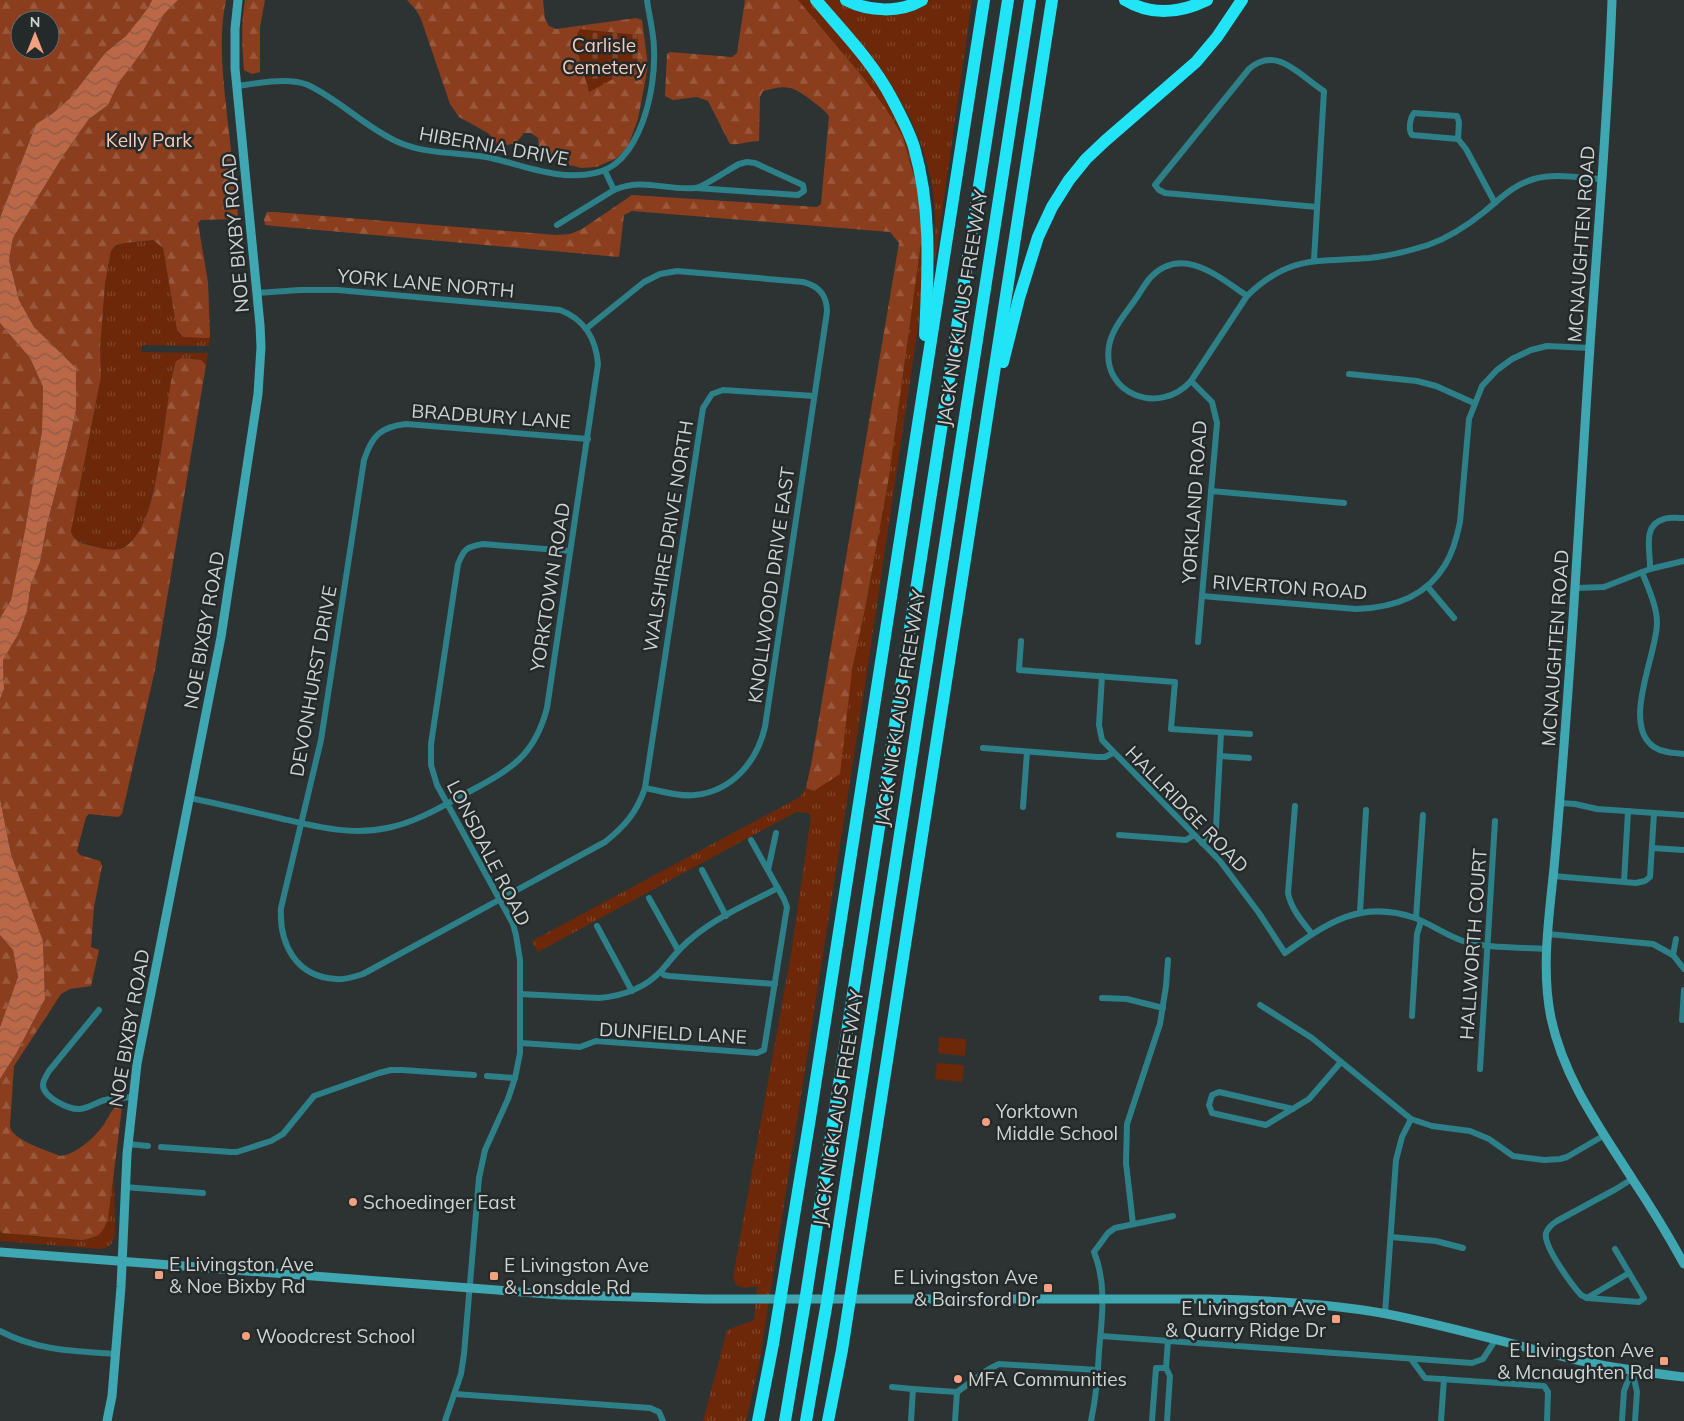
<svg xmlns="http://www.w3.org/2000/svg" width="1684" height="1421" font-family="Mulish,sans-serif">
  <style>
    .grass { fill: url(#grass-tufts) }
    .forest { fill: url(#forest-firs); fill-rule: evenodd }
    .cemetery { fill: url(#cemetery-stones) }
    .pitch { fill: #6c2808 }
    .water { fill: url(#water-waves) }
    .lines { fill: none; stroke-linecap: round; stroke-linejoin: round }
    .street { stroke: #2d7f88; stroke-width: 6 }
    .secondary { stroke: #3fa7b2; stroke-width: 9 }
    .highway { stroke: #22e4f7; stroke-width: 12 }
    .poi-dot { fill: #f2a080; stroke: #24292a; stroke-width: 2 }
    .labels { text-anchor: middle; stroke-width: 5; stroke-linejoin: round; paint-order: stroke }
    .park-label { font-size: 19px; fill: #f8cab8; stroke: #24292a }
    .street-label { font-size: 19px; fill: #cfd3d3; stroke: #24292a }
    .poi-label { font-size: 19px; fill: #cfd3d3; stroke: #24292a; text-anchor: start }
  </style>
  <defs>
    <pattern id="grass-tufts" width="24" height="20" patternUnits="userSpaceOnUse" patternTransform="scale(1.25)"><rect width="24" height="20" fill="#6c2808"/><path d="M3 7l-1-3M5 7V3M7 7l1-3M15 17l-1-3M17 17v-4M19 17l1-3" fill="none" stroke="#80462b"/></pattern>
    <pattern id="forest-firs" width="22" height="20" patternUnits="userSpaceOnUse" patternTransform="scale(1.25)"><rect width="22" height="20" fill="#8b3e1d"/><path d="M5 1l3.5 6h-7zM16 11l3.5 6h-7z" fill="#9a593d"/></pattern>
    <pattern id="cemetery-stones" width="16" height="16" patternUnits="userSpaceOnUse" patternTransform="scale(1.25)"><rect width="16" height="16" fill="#6c2808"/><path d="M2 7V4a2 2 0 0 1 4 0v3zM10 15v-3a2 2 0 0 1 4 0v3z" fill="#80462b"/></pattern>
    <pattern id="water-waves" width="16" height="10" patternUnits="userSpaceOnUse" patternTransform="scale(1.25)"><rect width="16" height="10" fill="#ba6848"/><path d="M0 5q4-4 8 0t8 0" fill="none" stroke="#8f5a45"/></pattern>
  </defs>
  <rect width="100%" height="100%" fill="#2d3333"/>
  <g class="grass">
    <polygon points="798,0 810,0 874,76 888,96 922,182 922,300 867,672 759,1365 746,1421 703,1421 727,1330 754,1320 757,1286 744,1288 736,1285 733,1277 791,954 811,816 808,813 796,812 538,952 532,941 800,797 806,788 814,791 852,670 865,609 889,477 922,235 918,191 903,137 862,76"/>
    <path d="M822,0H838L852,7L927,2L930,0H972L935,262C933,254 935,239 935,229C936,213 934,196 931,180C915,102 871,58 822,0Z"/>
    <polygon points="153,240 163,248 177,330 207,338 210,337 209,346 142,345 141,352 208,353 206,365 201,360 182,358 174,366 157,477 146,517 139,534 128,544 118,550 108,550 77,541 72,537 71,531 101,376 100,349 105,284 111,251 117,245 125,243"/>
    <path d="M114,1173L115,1234C113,1243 111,1247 101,1249L0,1241V1231L4,1233L82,1240L95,1237L108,1219Z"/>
  </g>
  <g class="forest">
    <path d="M0,0H152L148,8L126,36L105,53L70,98L52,114L36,124L0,218ZM20,20H50V50H20Z"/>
    <path d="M178,0H226C218,38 223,77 227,115C231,148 234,182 238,215L236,219L201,220L198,223L208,282L210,337L207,338L183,337L177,330L163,248L153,240L125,243L116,245L111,251L105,284L100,349L101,376L71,531C74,544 86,544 97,547C104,549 112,551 120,549C163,534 162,402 176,361L182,358L201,360L206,365L155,670L122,814L118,817L89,814L86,817L77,851L80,855L100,861L102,866L94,907L91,947L99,950L91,986L70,989L61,994L14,1066L10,1125C10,1140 47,1150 60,1156C76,1154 92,1140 102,1127C108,1120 110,1110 118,1105L122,1107L108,1219C102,1235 98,1237 82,1240L3,1233L0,1231V1079L16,1054L45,999L43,941L11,854L0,799V699L4,689L3,660L19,633L27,611L31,584L40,562L47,524L70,437L76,410V368L34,327L19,300L9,260L13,238L63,156L89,119L108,105L119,82L143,51L164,14Z"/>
    <path d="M245,0H265L260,27V72L252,74L244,70C242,46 241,24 245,0Z"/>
    <polygon points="407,0 543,0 545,19 549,26 556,29 636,18 642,20 648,66 638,119 627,149 615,159 596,167 581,168 543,158 539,153 538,138 531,133 524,133 516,143 507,145 497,144 488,133 459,117 450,104 421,19 416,10"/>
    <path d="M745,0H798L862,76L886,109L903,137L918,191L922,235L889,477L865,609L852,670L840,774L814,791L806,788L812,760L899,243L890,232L632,211L624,215L619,257L274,226L265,225L264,219L267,212H275L556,235L570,234L582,229L632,195L817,207L821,204L829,116C824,109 817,105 811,100C791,85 787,85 763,91L760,97L759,141C749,141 740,145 730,144L708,101L697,97L673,100L665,96L667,54L670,52L732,57L737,53Z"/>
    <polygon points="0,323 30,358 43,387 42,431 25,530 11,600 0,618"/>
    <polygon points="0,935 13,950 18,977 0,1027"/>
  </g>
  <polygon class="cemetery" points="580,29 638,35 637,66 589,92 574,39"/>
  <g class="pitch">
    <polygon points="939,1037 966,1039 965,1056 938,1053"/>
    <polygon points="937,1063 964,1065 962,1082 935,1079"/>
  </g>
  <g class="water">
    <polygon points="152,0 178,0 164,14 143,51 119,82 108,105 89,119 63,156 13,238 9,260 19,300 34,327 76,368 76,410 70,437 47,524 40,562 31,584 27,611 19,633 3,660 4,689 0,699 0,618 11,600 25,530 42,431 43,387 30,358 0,323 0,218 36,124 52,114 70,98 105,53 126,36 148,8"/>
    <polygon points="0,799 11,854 43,941 45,999 16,1054 0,1079 0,1027 18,977 13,950 0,935"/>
  </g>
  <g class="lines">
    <g class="street">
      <path d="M237,86C257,83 289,77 308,85C340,100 366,128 398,142C427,155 460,152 491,158C525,166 560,181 595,173C641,164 656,88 654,49C654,33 649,16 647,0"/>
      <path d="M1414,113L1457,116L1459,122L1458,139L1412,135C1408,130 1410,118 1414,113Z"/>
      <polyline points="1458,139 1466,149 1495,203"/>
      <path d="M605,171L614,190C642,177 667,191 695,188C704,187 729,169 739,164L747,162L755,163L803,185L804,191L798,195L696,188"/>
      <polyline points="557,225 614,190"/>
      <path d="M1314,260L1324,91C1301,77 1277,44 1249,69L1155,185L1159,190L1165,193L1317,207"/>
      <path d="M1247,296C1219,277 1182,244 1150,278C1145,284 1141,291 1137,297C1127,312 1112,328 1109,346C1101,395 1160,416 1191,381L1247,296C1289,255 1316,262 1369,258C1389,256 1409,251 1428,245C1448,238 1468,225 1484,212C1500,199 1513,185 1534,179C1555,173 1580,178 1602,179"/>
      <path d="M587,328L644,282L660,274L677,271L803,282C819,286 827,295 827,312L765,727C757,761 733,791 695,795C678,797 662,791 645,788"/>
      <polyline points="1349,374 1417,381 1436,386 1474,403"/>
      <polyline points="1191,381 1212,402 1217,423 1198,642"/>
      <path d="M588,439L406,424C380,427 372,436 364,460L321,740L281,908C279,944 296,977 336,979C345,980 354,977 363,974L605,842C625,826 637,812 645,788L703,408L712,394L723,390L814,396"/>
      <polyline points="1211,491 1344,503"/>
      <path d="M1650,569C1651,553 1641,525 1664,519C1670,517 1678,518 1684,518"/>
      <path d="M1642,572C1648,588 1657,606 1657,623C1657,654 1621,725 1654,747C1663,753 1674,753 1684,754"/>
      <polyline points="1427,586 1454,618"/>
      <polyline points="1576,588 1604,587 1650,569 1684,561"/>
      <path d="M1202,596L1356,609C1392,608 1426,597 1445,565C1453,552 1457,537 1460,522L1469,419L1482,386L1497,370L1512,359L1531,350L1547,346L1590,348"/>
      <polyline points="1021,641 1019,670 1175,682 1171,729 1250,734"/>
      <path d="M1102,676L1099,725L1102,740L1220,861L1259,913L1285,953C1327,923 1361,899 1415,918C1431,924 1445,935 1463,941C1488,949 1521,947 1547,949"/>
      <polyline points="983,748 1097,757 1105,757 1113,753"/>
      <polyline points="1220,756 1249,758"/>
      <path d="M190,798C219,804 249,811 279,818C314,826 350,836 387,828C418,822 446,804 474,789C513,768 535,754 547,708L598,364C596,339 584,319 560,310L338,290H300L257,293"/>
      <polyline points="1560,803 1575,804 1597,809 1684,815"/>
      <path d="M1295,806L1288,893C1291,909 1302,921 1312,934"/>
      <polyline points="1023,807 1027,752"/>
      <polyline points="1119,835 1186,840 1194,835"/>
      <polyline points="1202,843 1214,833 1216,828 1221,733"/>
      <polyline points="1652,848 1684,850"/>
      <polyline points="702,870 726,916"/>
      <polyline points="768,870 776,833"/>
      <polyline points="1553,876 1636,883 1645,881 1650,877 1654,813"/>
      <polyline points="1624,882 1628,811"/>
      <polyline points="649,898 678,950"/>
      <polyline points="1360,912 1366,810"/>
      <polyline points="1416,918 1423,815"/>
      <polyline points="597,926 632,991"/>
      <polyline points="1548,934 1653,944 1673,955 1684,969"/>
      <polyline points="1673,955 1676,939"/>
      <polyline points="661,972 664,975 669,976 775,984"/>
      <path d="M520,994L599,998C623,996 644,989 661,971C671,960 679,948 692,938C717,917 749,903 778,888"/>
      <polyline points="1102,998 1127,999 1163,1008"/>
      <polyline points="1260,1005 1312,1038 1411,1119 1432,1126 1470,1131 1489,1139 1513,1156 1544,1160 1560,1159 1567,1157 1603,1136"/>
      <path d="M99,1010L49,1071C47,1075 43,1080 43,1085C43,1097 69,1110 80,1109C89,1108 97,1102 105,1100C114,1098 124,1098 133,1097"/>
      <polyline points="1412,1016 1417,934 1421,921"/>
      <polyline points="1682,1020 1684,990"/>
      <polyline points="521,1043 580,1047 596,1041 757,1053 764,1050 787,907 784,899 751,840"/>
      <polyline points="1480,1069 1495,821"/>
      <polyline points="487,1076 515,1078"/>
      <polyline points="1293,1109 1219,1092 1212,1095 1209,1105 1212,1113 1266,1125 1309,1099 1341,1062"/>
      <polyline points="128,1144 148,1146"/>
      <polyline points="161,1147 231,1152 237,1152 271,1141 283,1134 314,1096 379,1073 391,1070 402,1070 474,1075"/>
      <polyline points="124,1187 203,1193"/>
      <polyline points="1133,1224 1126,1163 1127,1124 1160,1024 1166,986 1168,960"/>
      <polyline points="1391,1237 1436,1241 1463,1248"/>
      <path d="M1615,1249L1644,1298L1639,1302L1587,1298L1581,1295C1572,1285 1543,1246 1546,1233C1548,1228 1552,1224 1557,1221L1616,1189L1632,1179"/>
      <polyline points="1587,1298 1629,1273"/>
      <polyline points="1385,1314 1396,1160 1402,1137 1411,1119"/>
      <path d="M0,1331C38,1351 74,1351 116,1354"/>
      <polyline points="1101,1336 1472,1363 1483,1359 1496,1339"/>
      <polyline points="1411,1359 1425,1378 1544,1386 1548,1392 1547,1421"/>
      <polyline points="1632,1370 1637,1392 1635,1421"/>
      <polyline points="892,1387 913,1389"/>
      <polyline points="455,1394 650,1408 659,1412 663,1421"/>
      <path d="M445,1421L461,1374L464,1354L479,1178L485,1150L508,1099L515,1078L520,1053V960L516,935L513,924L437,785L431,765V744L458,564C464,549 466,547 483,544L570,551"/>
      <polyline points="911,1421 913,1389 957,1392 989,1369 999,1364 1098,1370"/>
      <polyline points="955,1421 957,1392"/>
      <path d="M1091,1421C1096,1398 1098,1375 1099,1351C1102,1318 1107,1284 1094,1252L1108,1233L1115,1228L1173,1216"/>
      <polyline points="1152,1421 1156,1368 1166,1368"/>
      <polyline points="1167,1421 1170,1376 1166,1368 1168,1340"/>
      <polyline points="1441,1421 1444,1379"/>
      <polyline points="1622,1421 1624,1391 1632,1370"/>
    </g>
    <g class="secondary">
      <path d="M1612,0C1608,115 1598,231 1590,346C1582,466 1576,585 1567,705C1563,759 1559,814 1554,868C1549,917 1541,969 1551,1018C1564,1079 1600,1128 1633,1180C1651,1207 1668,1235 1684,1264"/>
      <path d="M0,1252L561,1295L705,1299H1205C1266,1300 1327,1303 1387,1314C1454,1327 1520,1347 1586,1362C1619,1369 1651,1373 1684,1377"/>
      <polyline points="107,1421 112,1396 121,1287 127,1154 137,1064 221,637 258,394 261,347 260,325 235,68 235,29 238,0"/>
    </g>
    <g class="highway">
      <path d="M816,0C842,31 873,62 892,99C900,114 909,131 914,147C932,210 928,271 925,335"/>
      <path d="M846,0C869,12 900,13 922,0"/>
      <path d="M1125,0C1151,16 1180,13 1207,0"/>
      <polyline points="1003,362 1019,298 1038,237 1052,207 1069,180 1086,159 1105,141 1196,62 1217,37 1242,0"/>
      <polyline points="758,1421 773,1344 810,1118 984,0"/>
      <polyline points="785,1421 805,1302 1008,0"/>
      <polyline points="806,1421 827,1302 1030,0"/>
      <polyline points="828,1421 842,1350 1052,0"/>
    </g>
  </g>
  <g class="poi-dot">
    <circle cx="986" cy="1122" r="5"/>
    <circle cx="353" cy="1202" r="5"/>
    <rect x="154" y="1270" width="10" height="10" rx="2.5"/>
    <rect x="489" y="1271" width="10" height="10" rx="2.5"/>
    <rect x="1043" y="1283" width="10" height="10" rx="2.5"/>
    <rect x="1331" y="1314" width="10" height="10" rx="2.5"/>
    <circle cx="246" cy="1336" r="5"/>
    <rect x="1659" y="1356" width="10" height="10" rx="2.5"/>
    <circle cx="958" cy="1379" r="5"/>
  </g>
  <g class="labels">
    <g class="park-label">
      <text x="604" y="52">Carlisle<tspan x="604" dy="22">Cemetery</tspan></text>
      <text x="149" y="147">Kelly Park</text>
    </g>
    <g class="street-label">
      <text transform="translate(494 146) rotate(10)" y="7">HIBERNIA DRIVE</text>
      <text transform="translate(235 233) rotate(-95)" y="7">NOE BIXBY ROAD</text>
      <text transform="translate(1581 244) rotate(-86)" y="7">MCNAUGHTEN ROAD</text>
      <text transform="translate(426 283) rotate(5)" y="7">YORK LANE NORTH</text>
      <text transform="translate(962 308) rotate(-81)" y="7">JACK NICKLAUS FREEWAY</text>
      <text transform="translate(491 416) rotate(4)" y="7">BRADBURY LANE</text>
      <text transform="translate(1194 502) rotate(-86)" y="7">YORKLAND ROAD</text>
      <text transform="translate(668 536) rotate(-81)" y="7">WALSHIRE DRIVE NORTH</text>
      <text transform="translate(771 585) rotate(-82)" y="7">KNOLLWOOD DRIVE EAST</text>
      <text transform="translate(550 587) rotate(-81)" y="7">YORKTOWN ROAD</text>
      <text transform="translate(1290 587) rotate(4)" y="7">RIVERTON ROAD</text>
      <text transform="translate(204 630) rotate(-80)" y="7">NOE BIXBY ROAD</text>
      <text transform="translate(1555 648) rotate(-86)" y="7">MCNAUGHTEN ROAD</text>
      <text transform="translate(313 681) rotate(-80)" y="7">DEVONHURST DRIVE</text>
      <text transform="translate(900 708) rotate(-81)" y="7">JACK NICKLAUS FREEWAY</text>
      <text transform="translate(1187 809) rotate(46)" y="7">HALLRIDGE ROAD</text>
      <text transform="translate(489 853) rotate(63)" y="7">LONSDALE ROAD</text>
      <text transform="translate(1473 944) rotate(-86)" y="7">HALLWORTH COURT</text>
      <text transform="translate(129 1028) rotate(-80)" y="7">NOE BIXBY ROAD</text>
      <text transform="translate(673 1033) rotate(3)" y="7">DUNFIELD LANE</text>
      <text transform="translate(838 1108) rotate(-81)" y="7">JACK NICKLAUS FREEWAY</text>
    </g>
    <g class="poi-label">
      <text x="996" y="1118">Yorktown<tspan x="996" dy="22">Middle School</tspan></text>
      <text x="363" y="1209">Schoedinger East</text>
      <text x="169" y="1271">E Livingston Ave<tspan x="169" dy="22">&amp; Noe Bixby Rd</tspan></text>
      <text x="504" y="1272">E Livingston Ave<tspan x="504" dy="22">&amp; Lonsdale Rd</tspan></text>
      <text x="1038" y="1284" text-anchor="end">E Livingston Ave<tspan x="1038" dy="22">&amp; Bairsford Dr</tspan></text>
      <text x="1326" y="1315" text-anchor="end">E Livingston Ave<tspan x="1326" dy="22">&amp; Quarry Ridge Dr</tspan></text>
      <text x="256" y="1343">Woodcrest School</text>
      <text x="1654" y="1357" text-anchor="end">E Livingston Ave<tspan x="1654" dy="22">&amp; Mcnaughten Rd</tspan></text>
      <text x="968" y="1386">MFA Communities</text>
    </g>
  </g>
  <g transform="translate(35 35)"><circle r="24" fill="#24292a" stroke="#686d6e"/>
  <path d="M0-4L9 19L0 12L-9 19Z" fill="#f2a080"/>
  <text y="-8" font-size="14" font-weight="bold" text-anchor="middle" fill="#cfd3d3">N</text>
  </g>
</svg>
